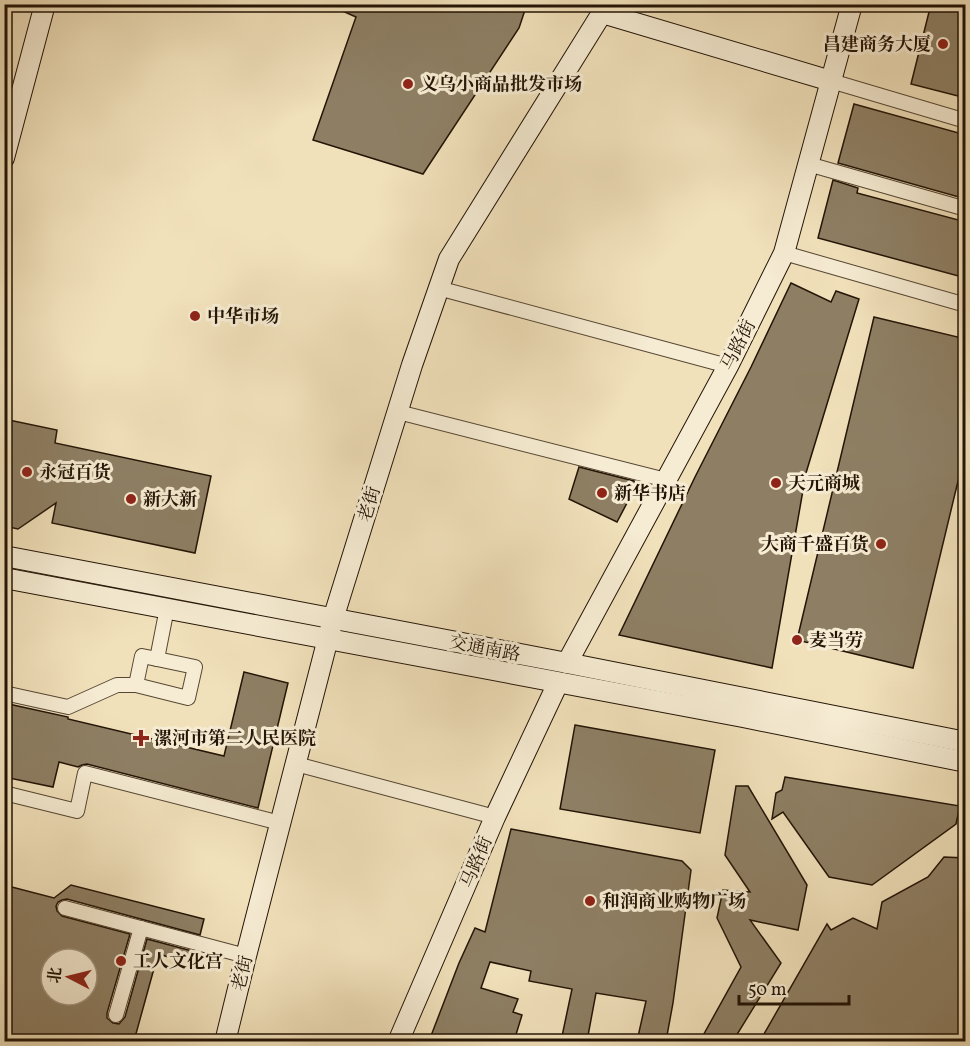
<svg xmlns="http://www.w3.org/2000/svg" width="970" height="1046" font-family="Vollkorn,'Noto Serif SC',serif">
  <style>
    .building { fill: #8e7f64; stroke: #231406; stroke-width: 1.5; fill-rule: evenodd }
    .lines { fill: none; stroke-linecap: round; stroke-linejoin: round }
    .street-casing { stroke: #564733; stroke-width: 16 }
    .secondary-casing { stroke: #231406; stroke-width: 22 }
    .street { stroke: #f6ecd3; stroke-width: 14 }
    .secondary { stroke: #f6ecd3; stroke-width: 20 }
    .poi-dot { fill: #8f2418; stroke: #f6ecd3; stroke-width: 2 }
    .labels { text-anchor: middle; stroke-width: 6; stroke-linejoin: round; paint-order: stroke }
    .poi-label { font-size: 18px; font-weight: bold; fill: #231406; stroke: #f6ecd3; text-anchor: start }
    .street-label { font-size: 18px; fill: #231406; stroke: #f6ecd3 }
  </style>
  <rect width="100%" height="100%" fill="#f1e1bb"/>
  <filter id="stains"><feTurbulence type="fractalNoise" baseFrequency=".00333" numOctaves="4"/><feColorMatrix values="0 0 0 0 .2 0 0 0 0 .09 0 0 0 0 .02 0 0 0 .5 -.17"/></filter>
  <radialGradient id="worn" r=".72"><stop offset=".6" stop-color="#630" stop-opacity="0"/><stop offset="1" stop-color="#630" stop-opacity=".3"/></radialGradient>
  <g class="building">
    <polygon points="327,4 527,4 519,28 423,174 313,140 356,17"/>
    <polygon points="931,4 966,4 966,98 911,84"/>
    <polygon points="854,104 966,135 966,199 838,163"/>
    <polygon points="833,180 858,188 857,193 966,222 966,278 818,238"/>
    <polygon points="791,283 831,302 836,291 859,299 806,473 772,668 619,635 695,477 751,367"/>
    <polygon points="874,317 966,339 966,448 913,668 797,640"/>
    <polygon points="4,419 57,430 55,443 211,476 195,553 52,523 56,503 18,529 4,526"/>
    <polygon points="579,467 634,481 636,486 617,522 569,499"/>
    <polygon points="244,672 288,683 258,808 87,764 82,765 78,767 59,762 53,787 4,777 4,703 68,717 68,719 224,756"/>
    <polygon points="575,725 715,750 700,833 560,809"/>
    <polygon points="785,777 960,806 956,824 872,885 829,877 783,812 772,819 776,793 782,790"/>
    <polygon points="736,786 748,786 807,885 798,930 750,920 781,963 733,1041 700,1041 741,967 717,918 723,890 750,892 725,855"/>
    <polygon points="511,829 682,861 691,870 673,1003 666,1041 637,1041 646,1001 596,993 587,1041 561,1041 572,989 529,981 531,971 490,962 481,988 518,999 513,1012 522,1015 514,1041 429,1041 459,963 475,928 485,932"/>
    <polygon points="944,857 966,858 966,1041 760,1041 827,924 831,930 853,918 877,929 882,902 928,877"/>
    <path d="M4,885L54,898L71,885L204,919L200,935L67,899L62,900L58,902L56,906L57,911L62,916L130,934L107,1013V1018L113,1023L119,1024L125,1017L147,939L196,952L194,964L158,954L134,1041H4ZM51,959H87V995H51Z"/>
  </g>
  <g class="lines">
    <g class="street-casing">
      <g id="street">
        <polyline points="831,81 966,121"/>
        <polyline points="808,164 966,209"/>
        <polyline points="784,253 966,305"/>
        <polyline points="438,288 728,366"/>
        <polyline points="398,412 666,480"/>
        <polyline points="136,685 142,656 157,659"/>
        <polyline points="4,693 68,707 117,685 136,685 188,698 195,667 157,659 167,608"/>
        <polyline points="296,764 495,817"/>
        <polyline points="4,793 77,811 85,773 280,823"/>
        <polyline points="65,908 246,956"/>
        <polyline points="116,1015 141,928"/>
      </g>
    </g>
    <g class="secondary-casing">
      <g id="secondary">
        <polyline points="602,13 831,81"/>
        <polyline points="4,158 45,4"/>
        <polyline points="4,556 567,663 966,742"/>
        <polyline points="4,578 743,717 966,762"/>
        <polyline points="567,663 728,366 784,253 852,4"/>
        <polyline points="225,1042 246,956 333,619 412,365 449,259 602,13 605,4"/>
        <polyline points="398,1042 495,817 558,683"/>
      </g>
    </g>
    <use href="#street" class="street"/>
    <use href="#secondary" class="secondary"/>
  </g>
  <g class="poi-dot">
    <circle cx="943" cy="44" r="6"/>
    <circle cx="408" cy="84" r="6"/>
    <circle cx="195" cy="316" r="6"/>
    <circle cx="27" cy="472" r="6"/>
    <circle cx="776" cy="483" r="6"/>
    <circle cx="602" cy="493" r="6"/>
    <circle cx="131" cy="499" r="6"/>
    <circle cx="881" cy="544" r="6"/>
    <circle cx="797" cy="640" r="6"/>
    <path d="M138 729h6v6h6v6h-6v6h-6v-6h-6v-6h6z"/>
    <circle cx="590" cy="901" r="6"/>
    <circle cx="121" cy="961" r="6"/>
  </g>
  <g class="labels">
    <g class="poi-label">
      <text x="931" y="50" text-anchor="end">昌建商务大厦</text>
      <text x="420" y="90">义乌小商品批发市场</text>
      <text x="207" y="322">中华市场</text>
      <text x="39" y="478">永冠百货</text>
      <text x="788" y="489">天元商城</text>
      <text x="614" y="499">新华书店</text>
      <text x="143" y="505">新大新</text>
      <text x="869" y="550" text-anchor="end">大商千盛百货</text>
      <text x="809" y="646">麦当劳</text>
      <text x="154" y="744">漯河市第二人民医院</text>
      <text x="602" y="907">和润商业购物广场</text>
      <text x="133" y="967">工人文化宫</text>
    </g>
    <g class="street-label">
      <text transform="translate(738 345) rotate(-63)" y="6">马路街</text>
      <text transform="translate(369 504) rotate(-73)" y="6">老街</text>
      <text transform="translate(485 648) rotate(11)" y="6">交通南路</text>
      <text transform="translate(476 862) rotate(-67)" y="6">马路街</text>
      <text transform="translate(242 973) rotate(-76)" y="6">老街</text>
    </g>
  </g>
  <rect width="970" height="1046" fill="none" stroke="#f1e1bb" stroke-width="24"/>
  <rect x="6" y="6" width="958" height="1034" fill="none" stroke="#231406" stroke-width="3"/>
  <rect x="12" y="12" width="946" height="1022" fill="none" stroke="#231406" stroke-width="1.5"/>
  <g transform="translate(69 977) rotate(277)"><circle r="28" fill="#f6ecd3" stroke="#a29681" stroke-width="1.5"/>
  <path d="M0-4.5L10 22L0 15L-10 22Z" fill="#8f2418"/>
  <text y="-9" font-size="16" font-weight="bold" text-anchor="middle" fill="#231406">北</text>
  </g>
  <path d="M739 995v9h110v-9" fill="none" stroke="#231406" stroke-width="3"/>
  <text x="748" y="995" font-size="18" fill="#231406" stroke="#f6ecd3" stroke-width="4.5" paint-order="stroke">50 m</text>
  <rect width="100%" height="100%" filter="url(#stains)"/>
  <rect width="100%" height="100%" fill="url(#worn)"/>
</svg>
